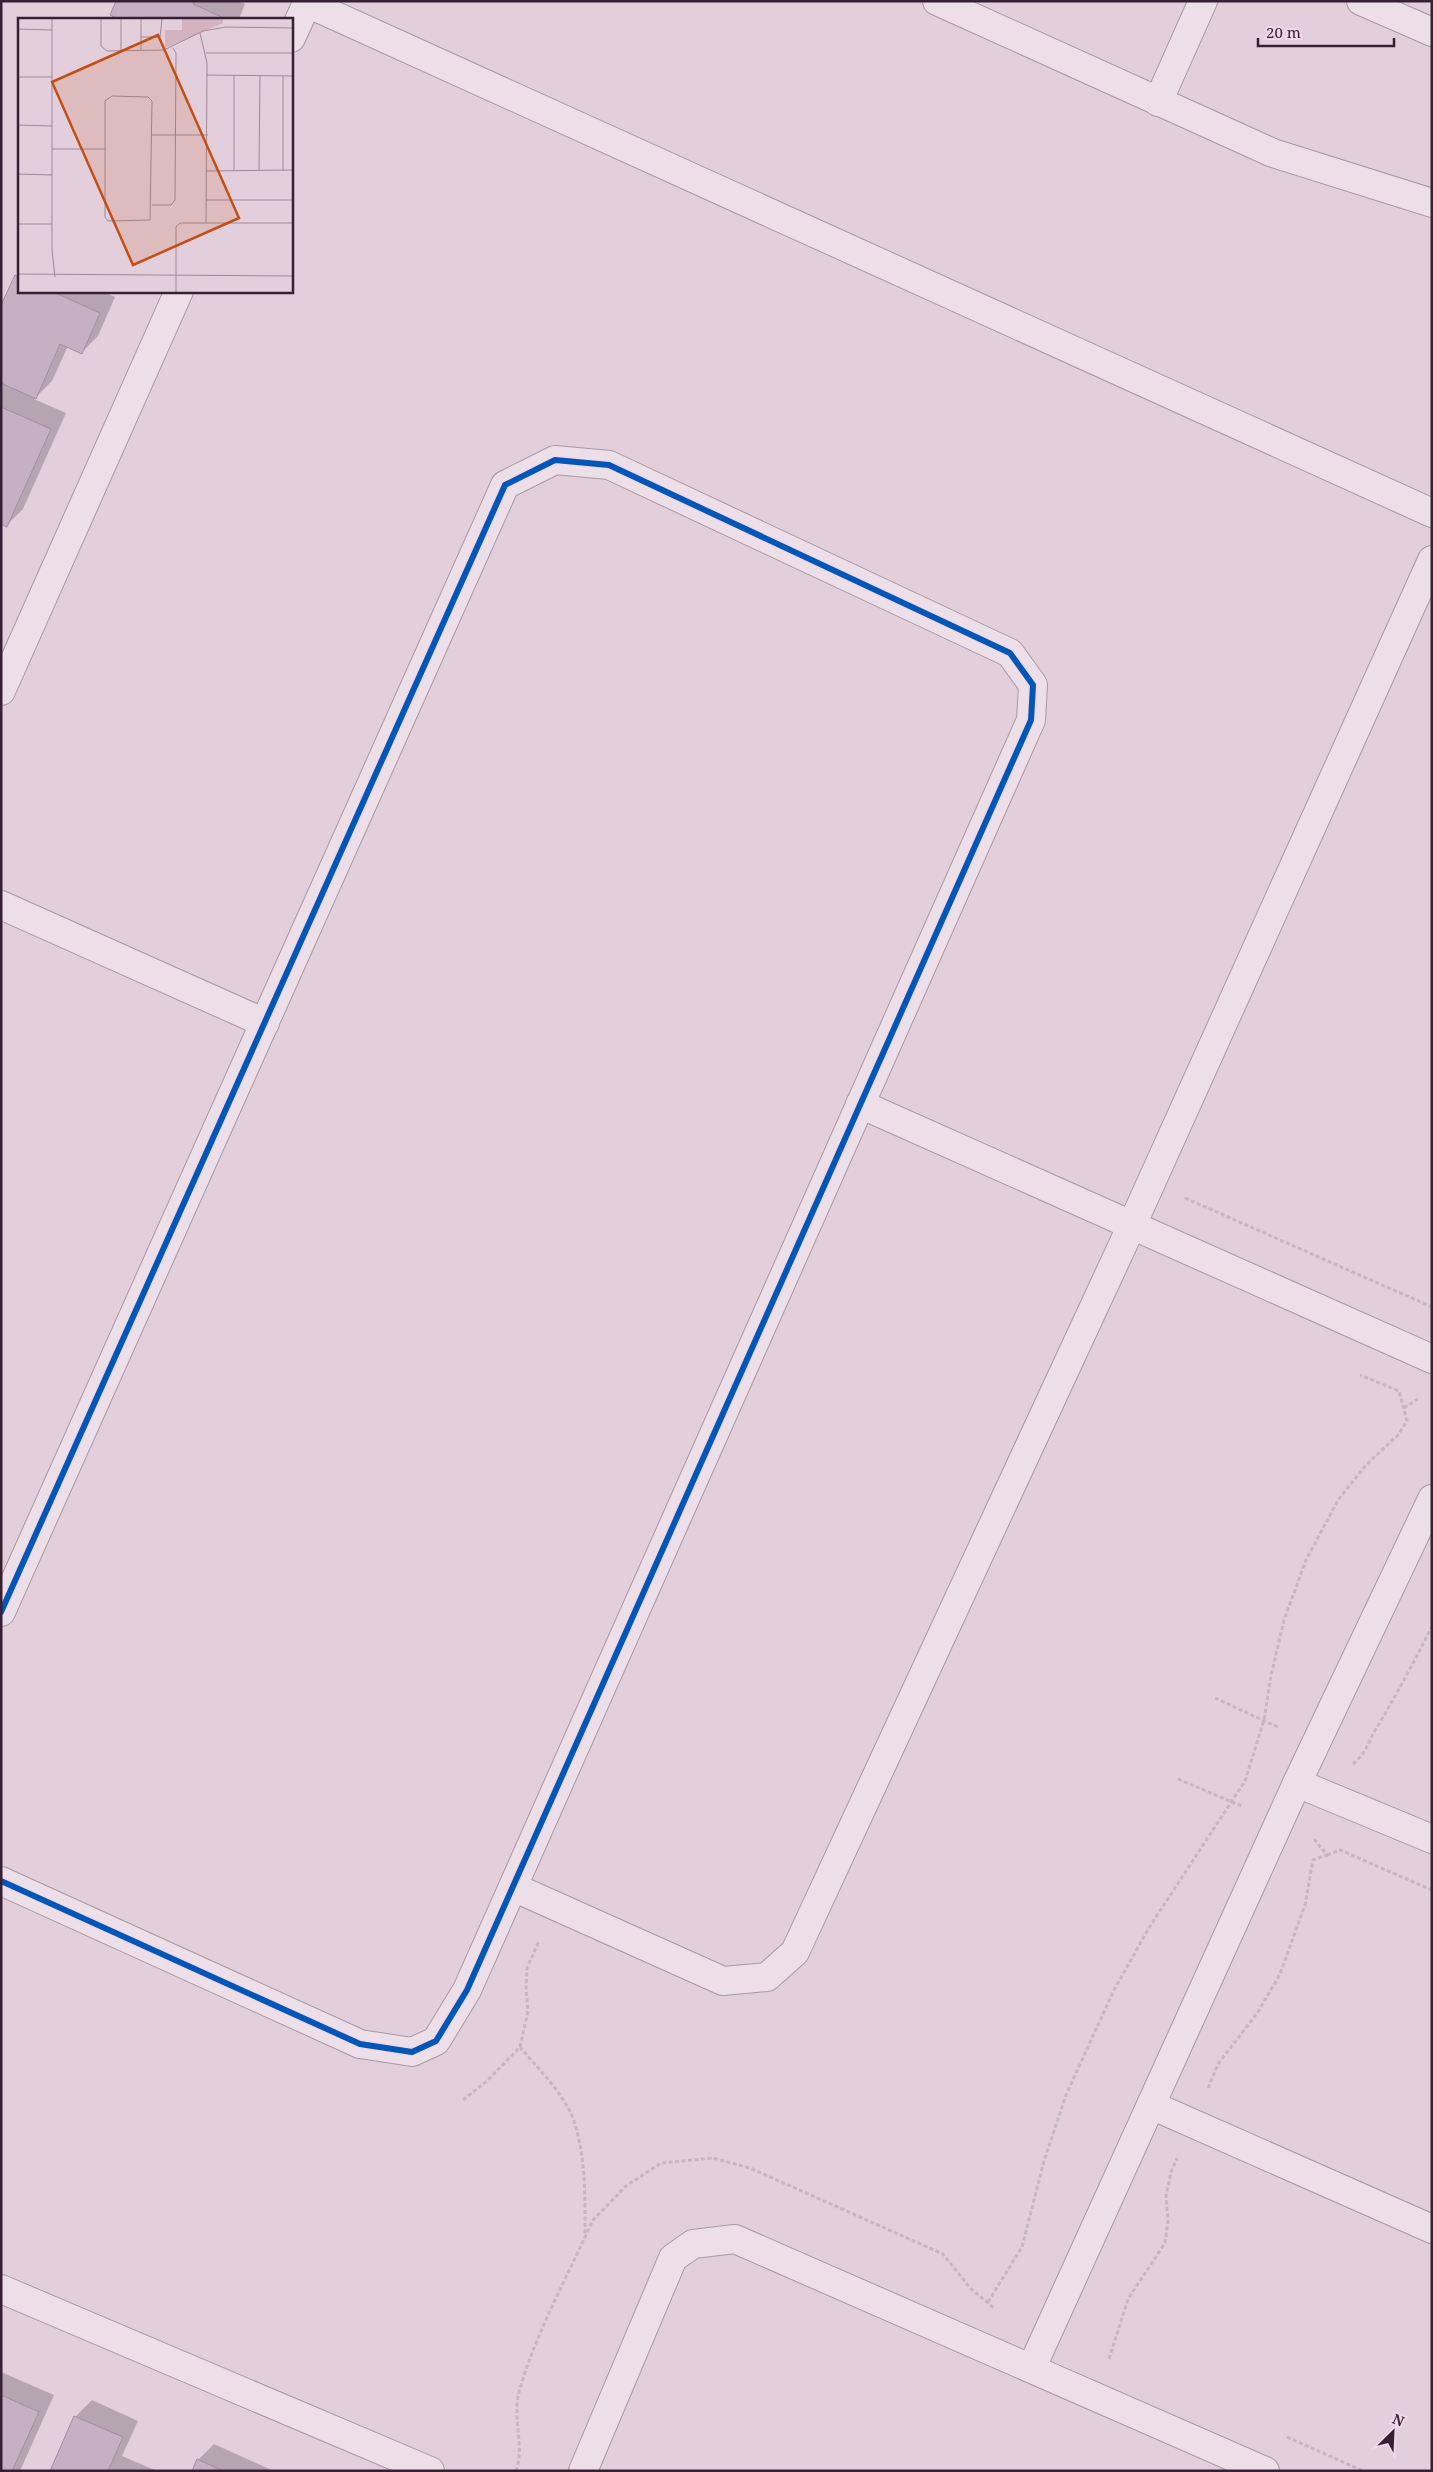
<svg xmlns="http://www.w3.org/2000/svg" width="1433" height="2472" font-family="'Noto Serif',serif">
  <style>
    .shadow { fill: #0003 }
    .building { fill: #c6b0c3; stroke: #a38e9f }
    .lines { fill: none; stroke-linecap: round; stroke-linejoin: round }
    .minor-casing { stroke: #a898a4; stroke-width: 30 }
    .path { stroke: #c4b7c0; stroke-width: 3; stroke-dasharray: 4 2.5; stroke-linecap: butt }
    .minor { stroke: #ecdfe7; stroke-width: 28 }
    .cycleway-casing { stroke: #f3d6e9; stroke-width: 9 }
    .cycleway { stroke: #0057b8; stroke-width: 6 }
    .inset-road { fill: none; stroke: #9e8999; stroke-width: 1 }
    .view { fill: #c54e14; fill-opacity: 0.15; stroke: #c54e14; stroke-width: 2.5 }
    .inset-edge { fill: none; stroke: #372034; stroke-width: 2.5 }
  </style>
  <rect width="100%" height="100%" fill="#e3cfdc"/>
  <g class="shadow">
    <polygon points="117,1 238,1 245,4 239,19 122,19"/>
    <polygon points="19,273 19,291 102,291 115,297 98,336 82,352 68,346 52,381 34,399 66,413 23,509 7,525 1,523 1,308"/>
    <polygon points="1,2372 54,2395 20,2471 1,2471"/>
    <polygon points="92,2400 138,2421 122,2456 157,2471 51,2471 75,2417"/>
    <polygon points="214,2444 274,2471 193,2471 198,2460"/>
  </g>
  <g class="building">
    <polygon points="116,1 194,1 193,4 226,19 119,19 110,15"/>
    <polygon points="15,275 19,277 19,291 51,291 100,313 82,354 60,344 36,399 1,383 1,305"/>
    <polygon points="1,407 51,429 7,527 1,524"/>
    <polygon points="1,2395 39,2412 12,2471 1,2471"/>
    <polygon points="74,2416 123,2437 108,2471 50,2471"/>
    <polygon points="197,2459 223,2471 192,2471"/>
  </g>
  <g class="lines">
    <g class="minor-casing">
      <g id="minor">
        <polyline points="937,1 1273,153 1432,203"/>
        <polyline points="1361,1 1432,32"/>
        <polyline points="307,3 1432,513"/>
        <polyline points="291,38 308,1"/>
        <polyline points="1158,102 1203,1"/>
        <polyline points="1,691 179,291"/>
        <polyline points="1,905 265,1023"/>
        <polyline points="860,1104 1432,1359"/>
        <polyline points="1,1612 505,485 555,460 609,465 1010,653 1033,685 1031,720 467,1990 436,2041 412,2052 360,2044 1,1881"/>
        <polyline points="1297,1783 1432,1839"/>
        <polyline points="513,1887 723,1981 767,1977 795,1952 1132,1225 1432,560"/>
        <polyline points="1151,2105 1432,2229"/>
        <polyline points="1,2289 430,2471"/>
        <polyline points="1032,2367 1297,1783 1432,1499"/>
        <polyline points="583,2471 673,2258 693,2244 735,2239 1265,2471"/>
      </g>
    </g>
    <g class="path">
      <polyline points="1185,1198 1432,1307"/>
      <polyline points="1404,1408 1418,1399"/>
      <polyline points="1215,1698 1280,1728"/>
      <path d="M1353,1764C1367,1752 1367,1744 1376,1729C1396,1695 1415,1661 1432,1626"/>
      <polyline points="1178,1779 1244,1807"/>
      <polyline points="1327,1855 1340,1850 1432,1890"/>
      <polyline points="520,2047 528,2011 526,1988 527,1968 539,1941"/>
      <polyline points="1208,2088 1218,2064 1258,2012 1280,1974 1305,1905 1313,1860 1327,1855 1314,1839"/>
      <path d="M463,2100L487,2081L520,2047C538,2069 564,2093 574,2121C586,2158 585,2198 585,2236"/>
      <polyline points="988,2302 1022,2247 1044,2161 1066,2095 1114,1990 1150,1926 1245,1781 1264,1720 1271,1676 1284,1620 1306,1560 1338,1500 1366,1465 1398,1435 1407,1421 1399,1391 1360,1375"/>
      <polyline points="1109,2359 1128,2299 1165,2243 1168,2221 1166,2196 1171,2172 1177,2158"/>
      <polyline points="1287,2437 1363,2471"/>
      <path d="M516,2471C525,2445 512,2418 519,2392C534,2338 562,2287 585,2237L593,2220L626,2186L661,2163L713,2158L750,2168L943,2254L970,2288L995,2309"/>
    </g>
    <use href="#minor" class="minor"/>
    <g class="cycleway-casing">
      <polyline id="cycleway" points="1,1612 505,485 555,460 609,465 1010,653 1033,685 1031,720 467,1990 436,2041 412,2052 360,2044 1,1881"/>
    </g>
    <use href="#cycleway" class="cycleway"/>
  </g>
  <g transform="translate(18 18)">
    <rect width="275" height="275" fill="#e3cfdc"/>
    <path d="M164,1H205V5L147,30V12H164Z" fill="#d4b2be"/>
    <path class="inset-road" d="M34,1V232L37,259M83,1V28L89,33L146,32L185,13L208,9L275,10M103,1V33M0,11L34,12M182,15L189,45L188,205M123,19H142L144,1M123,33V1M188,35H275M189,57L275,58M216,57V152M0,59H34M94,78L130,79L134,83L132,202L90,203L87,199V83ZM0,107L34,108M134,117H190M34,131H87M241,152L242,58M189,153L275,152M265,153V58M0,156L34,157M188,182H275M134,187H153L157,182L158,35L155,30M0,206H34M0,256L275,258M158,274V209L162,205H275"/>
    <path class="view" d="M140,17L221,200L115,247L34,64Z"/>
    <rect width="275" height="275" class="inset-edge"/>
  </g>
  <rect width="1433" height="2472" fill="none" stroke="#372034" stroke-width="5"/>
  <g transform="translate(1393 2432) rotate(24)" stroke="#f3d6e9" stroke-width="4" paint-order="stroke">
  <path d="M0-4L9 19L0 12L-9 19Z" fill="#372034"/>
  <text y="-8" font-size="14" font-weight="bold" text-anchor="middle" fill="#372034">N</text>
  </g>
  <path d="M1258 38v8h136v-8" fill="none" stroke="#372034" stroke-width="2.5"/>
  <text x="1266" y="38" font-size="15" fill="#372034" stroke="#f3d6e9" stroke-width="4" paint-order="stroke">20 m</text>
</svg>
